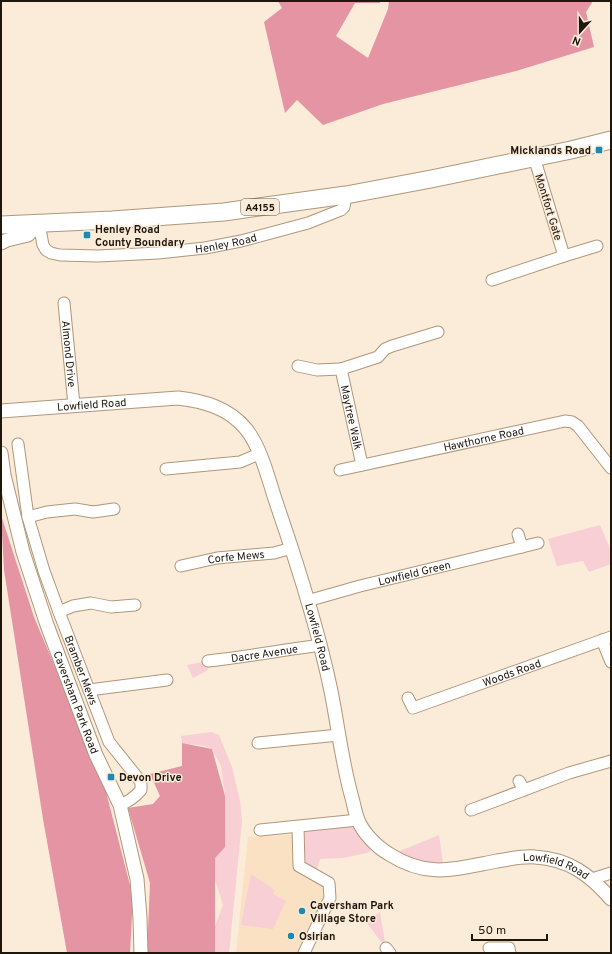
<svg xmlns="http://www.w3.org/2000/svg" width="612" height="954" font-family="Overpass,sans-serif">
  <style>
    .built { fill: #fae1c3 }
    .green { fill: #f7cfd5 }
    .forest { fill: #e594a4 }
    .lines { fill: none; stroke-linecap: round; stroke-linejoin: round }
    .minor-casing { stroke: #b0977a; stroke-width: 13 }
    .tertiary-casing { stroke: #b0977a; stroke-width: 15 }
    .primary-casing { stroke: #b0977a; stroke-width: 19 }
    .minor { stroke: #fff; stroke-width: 11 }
    .tertiary { stroke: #fff; stroke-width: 13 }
    .primary { stroke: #fff; stroke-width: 17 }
    .poi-dot { fill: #1e88b0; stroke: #fbebd9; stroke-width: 1.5 }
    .labels { text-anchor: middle; stroke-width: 3; stroke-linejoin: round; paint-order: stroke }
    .shield { fill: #fbebd9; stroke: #62574a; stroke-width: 1 }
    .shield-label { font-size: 10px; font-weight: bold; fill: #20170c }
    .poi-label { font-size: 11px; font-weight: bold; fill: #20170c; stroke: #fbebd9; text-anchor: start }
    .street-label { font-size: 11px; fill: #20170c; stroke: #fbebd9 }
  </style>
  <rect width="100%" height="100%" fill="#fbebd9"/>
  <polygon class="built" points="302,834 305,865 333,882 307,953 236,953 248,837"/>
  <g class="green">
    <polygon points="600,525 611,551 611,564 589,572 583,561 557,566 548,539"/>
    <polygon points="208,661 208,670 193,678 187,665"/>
    <polygon points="211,732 219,735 232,767 240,801 242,821 229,953 215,953 214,929 223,905 215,879 215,858 225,796 221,766 212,749 205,746 182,743 181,736"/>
    <polygon points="358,820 378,845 367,853 343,858 320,859 316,872 304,865 302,834 306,826"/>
    <polygon points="439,835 444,870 390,855"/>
    <polygon points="251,874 275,890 273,894 286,901 273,929 241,925"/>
    <polygon points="380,912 386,948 366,922"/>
  </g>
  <g class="forest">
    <polygon points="278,1 380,1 380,3 355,3 336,36 368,58 388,9 389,1 593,1 586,12 594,47 516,71 383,104 323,125 297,100 285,113 264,22 282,8"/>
    <polygon points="1,515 34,617 104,784 133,897 130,953 67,953 43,819 4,570"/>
    <polygon points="182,743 212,749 225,796 225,847 215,858 215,953 147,953 150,883 128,808 153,804 160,796 150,774 182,766"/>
  </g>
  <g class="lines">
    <g class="minor-casing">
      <g id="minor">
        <path id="s1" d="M39,224L43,245L46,250L51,253L60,255L98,256L158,253L205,248L241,241L308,223L341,210L344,207L346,195"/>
        <polyline points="564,256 597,246"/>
        <polyline points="492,280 564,256 534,157"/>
        <path id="s2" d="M64,303L74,405"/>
        <path id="s3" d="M298,366L317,370L341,369L362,465"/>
        <polyline points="341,369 378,357 385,349 392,346 438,332"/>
        <path id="s4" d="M18,444L28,517L44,571L59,612L109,742L141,782V790C135,797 128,802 120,805"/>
        <polyline points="166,469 240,462 259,454"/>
        <path id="s5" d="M340,470L565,421L572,422L578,426L611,468"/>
        <polyline points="28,517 47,512 75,509 93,512 114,509"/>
        <polyline points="518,534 522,547"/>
        <path id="s6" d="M181,566L217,558L274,553L292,548"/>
        <path id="s7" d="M307,601L360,586L538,543"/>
        <polyline points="59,612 73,606 91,603 111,607 135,605"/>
        <polyline points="602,640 611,662"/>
        <path id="s8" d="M208,661C246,657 283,650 321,645"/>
        <polyline points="89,690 167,680"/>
        <path id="s9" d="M408,698L413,708L611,637"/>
        <polyline points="258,743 339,735"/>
        <polyline points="519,781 524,790"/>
        <polyline points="471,810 569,773 611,761"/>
        <polyline points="298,827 299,866 329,883 330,898 304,953"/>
        <polyline points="260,830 358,820"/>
        <polyline points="592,879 611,873"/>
        <polyline points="386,948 390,953"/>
        <polyline points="489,948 509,948 510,953"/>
      </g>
    </g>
    <g class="tertiary-casing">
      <g id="tertiary">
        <polyline points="1,243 7,240 28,235 39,224"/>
        <path id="s10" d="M1,411L178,398C204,401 229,408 246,429C262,449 269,482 277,505C298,566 318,628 331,691C338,726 342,763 352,798C354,805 355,813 358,820C363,833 377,847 389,854C428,879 455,869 497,861C509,859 523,856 535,857C569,859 590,875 611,899"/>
        <path id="s11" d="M1,453L4,475L23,552L47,625L96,755L120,805L137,879L140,918L141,953"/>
      </g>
    </g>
    <g class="primary-casing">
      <polyline id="primary" points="1,225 112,220 224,212 266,206 346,195 431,179 571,150 611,140"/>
    </g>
    <use href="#minor" class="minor"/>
    <use href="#tertiary" class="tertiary"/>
    <use href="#primary" class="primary"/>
  </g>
  <g class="poi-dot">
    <rect x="595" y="146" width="8" height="8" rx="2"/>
    <rect x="83" y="231" width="8" height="8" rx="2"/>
    <rect x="107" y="773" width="8" height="8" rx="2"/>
    <circle cx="302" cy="911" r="4"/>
    <circle cx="291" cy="936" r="4"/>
  </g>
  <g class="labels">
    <rect class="shield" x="241" y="199" width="38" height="16" rx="3"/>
    <g class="shield-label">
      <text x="260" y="211">A4155</text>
    </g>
    <g class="poi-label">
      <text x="591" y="154" text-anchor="end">Micklands Road</text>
      <text x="95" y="233">Henley Road<tspan x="95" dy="13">County Boundary</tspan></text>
      <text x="119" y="781">Devon Drive</text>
      <text x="310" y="909">Caversham Park<tspan x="310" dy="13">Village Store</tspan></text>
      <text x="299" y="940">Osirian</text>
    </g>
    <g class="street-label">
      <text transform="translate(549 207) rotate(73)" y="4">Montfort Gate</text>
      <text dy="4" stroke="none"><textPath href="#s1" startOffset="209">Henley Road</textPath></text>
      <text dy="4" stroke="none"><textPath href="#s2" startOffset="51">Almond Drive</textPath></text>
      <text dy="4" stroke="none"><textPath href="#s10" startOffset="91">Lowfield Road</textPath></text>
      <text dy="4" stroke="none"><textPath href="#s3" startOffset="93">Maytree Walk</textPath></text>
      <text dy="4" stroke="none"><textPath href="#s5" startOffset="147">Hawthorne Road</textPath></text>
      <text dy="4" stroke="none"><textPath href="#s6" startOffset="56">Corfe Mews</textPath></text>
      <text dy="4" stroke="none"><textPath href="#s7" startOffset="111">Lowfield Green</textPath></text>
      <text dy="4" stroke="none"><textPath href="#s10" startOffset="475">Lowfield Road</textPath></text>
      <text dy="4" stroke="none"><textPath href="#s8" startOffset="57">Dacre Avenue</textPath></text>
      <text dy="4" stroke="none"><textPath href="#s4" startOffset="236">Bramber Mews</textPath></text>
      <text dy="4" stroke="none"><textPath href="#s9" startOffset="116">Woods Road</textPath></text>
      <text dy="4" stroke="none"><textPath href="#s11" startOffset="261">Caversham Park Road</textPath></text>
      <text dy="4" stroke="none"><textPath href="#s10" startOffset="882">Lowfield Road</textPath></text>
    </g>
  </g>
  <rect width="612" height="954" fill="none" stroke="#20170c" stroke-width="4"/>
  <g transform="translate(580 32) rotate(201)" stroke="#fbebd9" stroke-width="3" paint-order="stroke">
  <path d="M0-3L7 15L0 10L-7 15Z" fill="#20170c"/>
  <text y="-6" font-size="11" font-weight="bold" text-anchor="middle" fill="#20170c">N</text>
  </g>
  <path d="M472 934v6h75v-6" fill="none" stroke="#20170c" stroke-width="2"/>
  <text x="478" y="934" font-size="12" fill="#20170c" stroke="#fbebd9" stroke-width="3" paint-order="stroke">50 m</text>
</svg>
